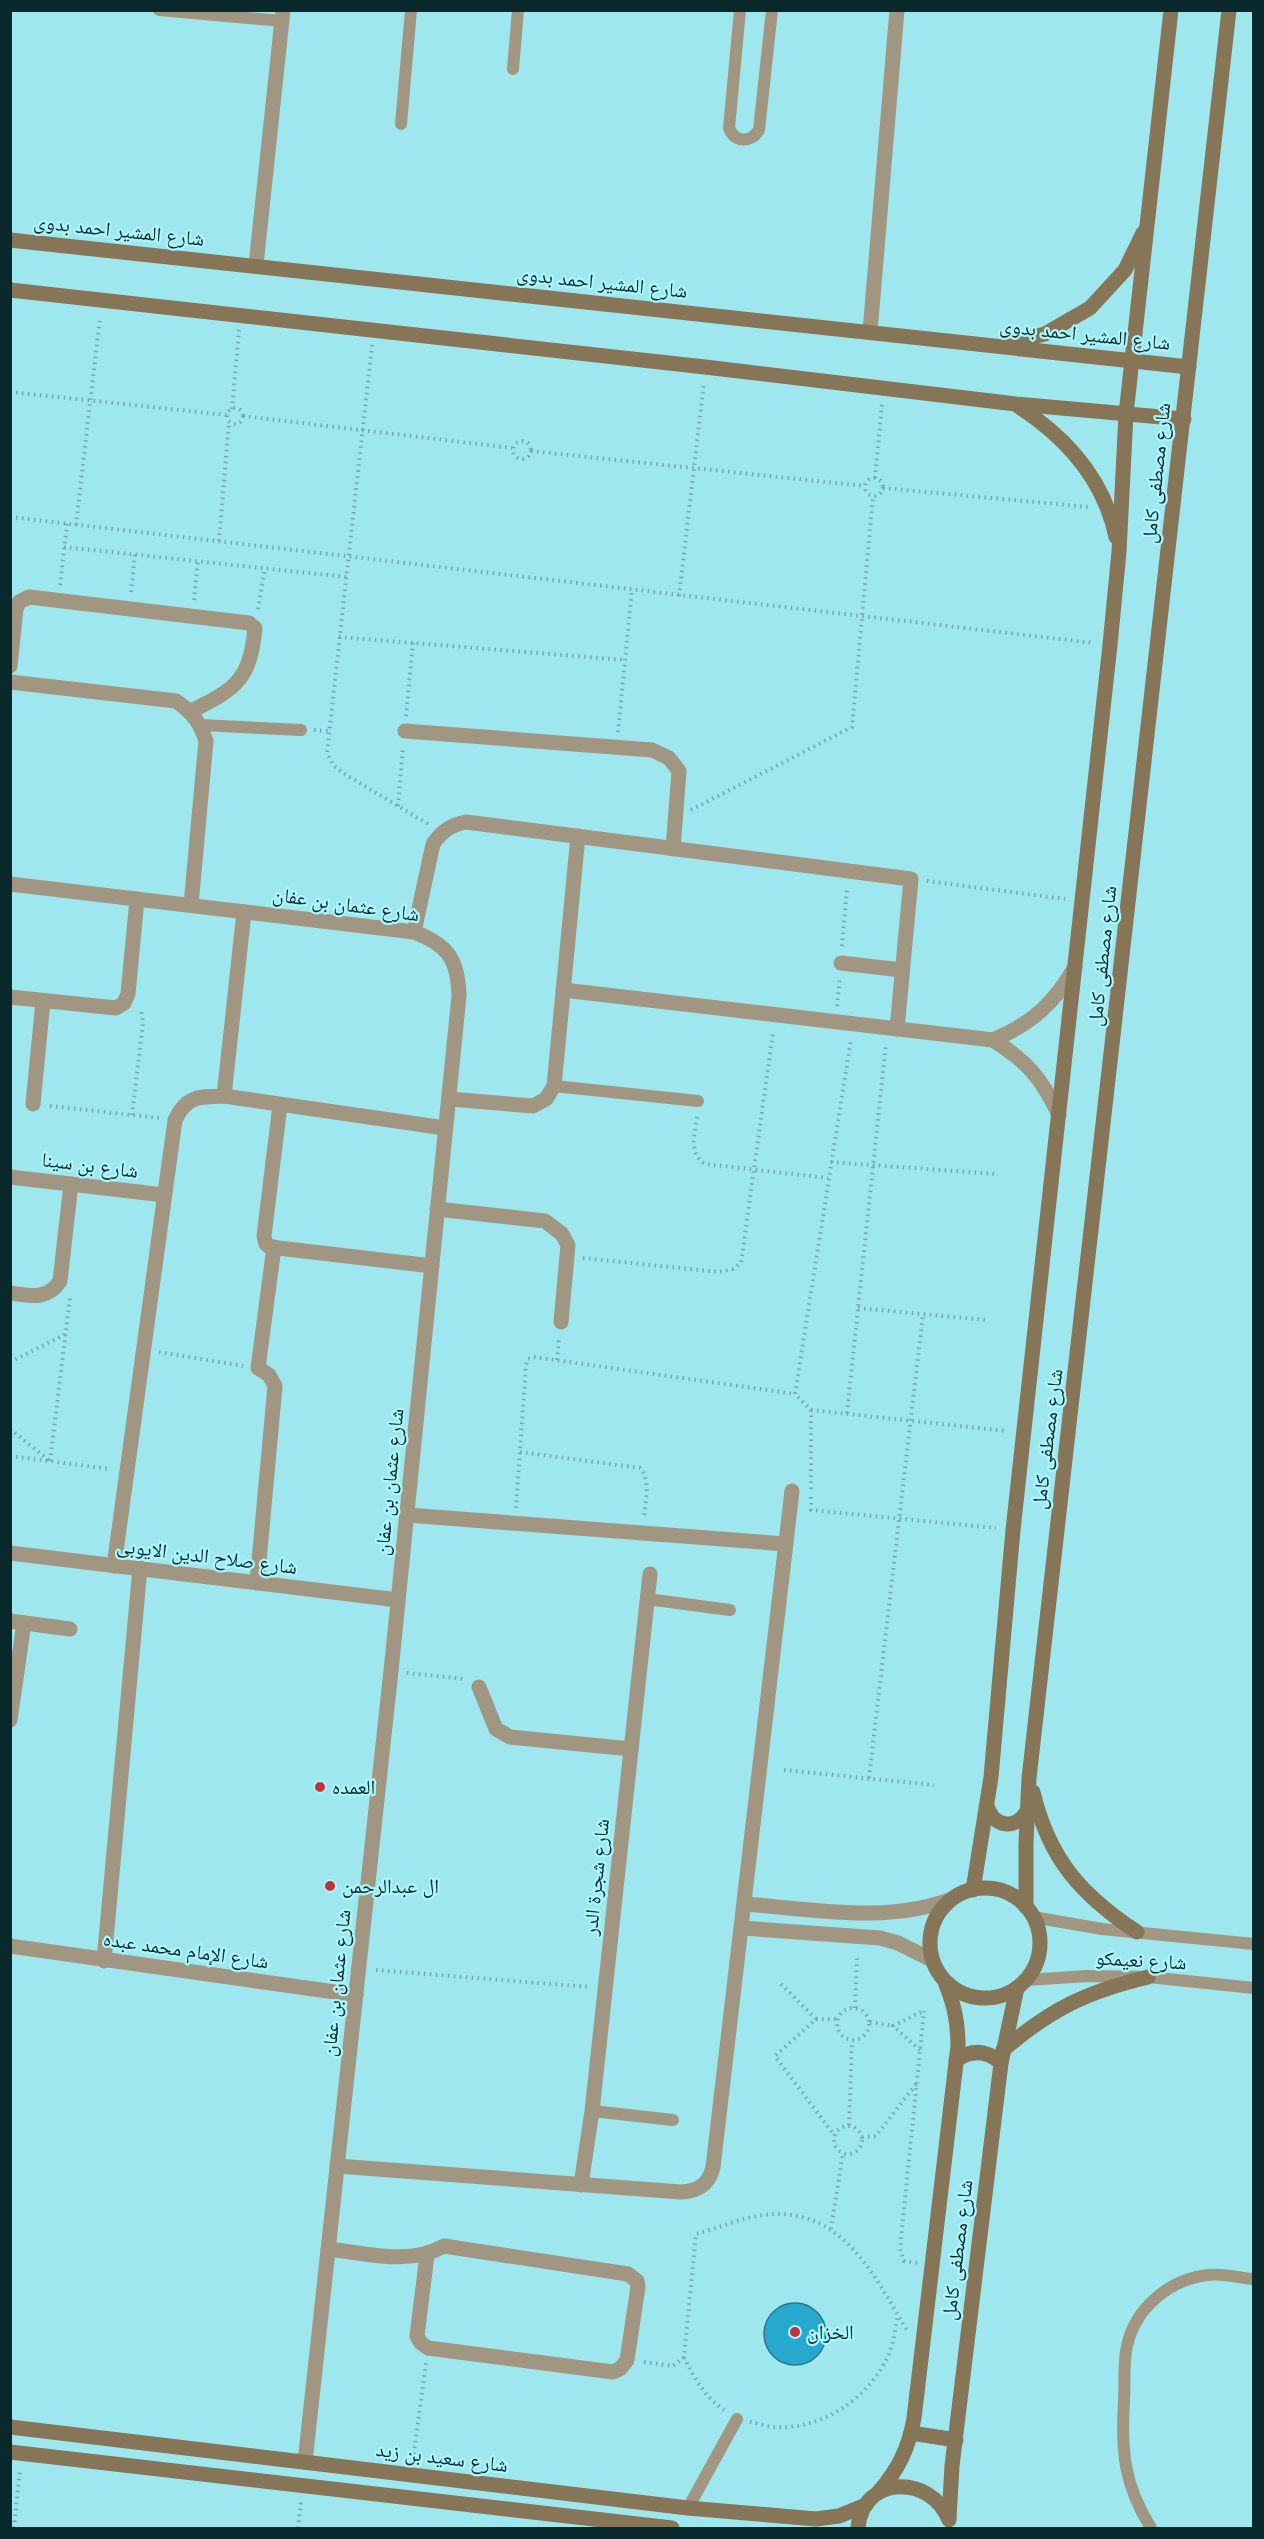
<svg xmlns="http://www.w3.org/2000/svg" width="1264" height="2539" font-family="'Noto Serif','Noto Naskh Arabic',serif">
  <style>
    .building { fill: #27a9cf; stroke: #337388; stroke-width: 1.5 }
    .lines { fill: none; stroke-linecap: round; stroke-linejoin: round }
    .path { stroke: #6eaaaf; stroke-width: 4; stroke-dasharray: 1.5 4.5; stroke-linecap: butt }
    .lane { stroke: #a19681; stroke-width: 12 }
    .street { stroke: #a19681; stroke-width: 15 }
    .secondary { stroke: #867556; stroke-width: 15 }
    .poi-dot { fill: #c23239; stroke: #abf5fc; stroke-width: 2 }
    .labels { text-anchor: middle; stroke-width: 4.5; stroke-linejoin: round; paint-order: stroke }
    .street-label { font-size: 20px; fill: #09292c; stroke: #abf5fc }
    .poi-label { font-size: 20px; fill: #09292c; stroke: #abf5fc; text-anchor: start }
  </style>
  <rect width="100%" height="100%" fill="#9ee7ee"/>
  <circle class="building" cx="795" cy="2334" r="31"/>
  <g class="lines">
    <g class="path">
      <polyline points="372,345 327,753 334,766 343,773 428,824"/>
      <polyline points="10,392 227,415"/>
      <circle cx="235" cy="416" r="8"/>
      <polyline points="232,409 239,330"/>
      <polyline points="243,416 512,448"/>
      <circle cx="522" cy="450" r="9"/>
      <polyline points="531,451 865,486"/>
      <polyline points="875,478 882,404"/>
      <circle cx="874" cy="487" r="9"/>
      <polyline points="883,488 1089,507"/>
      <polyline points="10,517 1094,643"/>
      <polyline points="76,525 100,317"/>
      <polyline points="219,541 229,422"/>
      <polyline points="64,547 346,577"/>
      <polyline points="60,585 67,524"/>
      <polyline points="131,592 135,554"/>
      <polyline points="679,596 704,382"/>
      <polyline points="194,600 198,561"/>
      <polyline points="258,609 265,568"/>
      <polyline points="339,637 625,660"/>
      <polyline points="406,716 413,643"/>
      <polyline points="314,730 328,731"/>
      <polyline points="618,732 632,589"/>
      <polyline points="398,806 403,747"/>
      <polyline points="691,810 852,727 873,496"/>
      <polyline points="927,881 1065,899"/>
      <polyline points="842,946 847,888"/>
      <polyline points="837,1006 840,977"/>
      <polyline points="50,1106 159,1118"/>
      <polyline points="132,1115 143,1023 141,1009"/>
      <path d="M697,1117C695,1134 688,1153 705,1164L828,1178"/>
      <polyline points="831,1162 997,1174"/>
      <polyline points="583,1258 719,1272 733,1269 741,1263 773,1032"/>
      <polyline points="858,1308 986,1320"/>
      <polyline points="159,1352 243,1366"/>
      <polyline points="557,1360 559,1337"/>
      <polyline points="10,1362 66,1334"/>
      <polyline points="811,1410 1007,1431"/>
      <polyline points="847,1413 886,1043"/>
      <polyline points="10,1429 50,1461"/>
      <path d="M520,1452L640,1468C651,1480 645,1502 644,1517"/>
      <polyline points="10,1456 111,1469"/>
      <polyline points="50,1461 70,1298"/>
      <polyline points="811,1489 811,1410 795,1394 851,1039"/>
      <polyline points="811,1497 811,1510 996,1528"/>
      <polyline points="516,1508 526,1365 528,1359 534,1357 795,1394"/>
      <polyline points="407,1673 465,1679"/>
      <polyline points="784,1770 934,1785"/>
      <polyline points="869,1778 923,1314"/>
      <polyline points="376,1970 589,1987"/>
      <polyline points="781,1984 816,2019 775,2056 834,2135"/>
      <circle cx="853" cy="2024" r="16"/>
      <polyline points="855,2008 857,1957"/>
      <polyline points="816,2019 838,2019"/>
      <polyline points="870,2022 893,2026"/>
      <polyline points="920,2050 893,2026 923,2011"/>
      <polyline points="849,2125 852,2041"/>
      <circle cx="848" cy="2140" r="14"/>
      <polyline points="862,2137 876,2136 917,2083"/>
      <polyline points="831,2229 843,2153"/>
      <polyline points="917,2263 904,2261 900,2249 924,2011"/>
      <path d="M684,2357C694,2378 704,2396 724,2410"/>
      <path d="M644,2362L673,2366L684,2357L696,2234C718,2228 741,2218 763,2215C842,2205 874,2275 908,2332"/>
      <path d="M750,2422C757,2423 765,2426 773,2427C822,2431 871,2397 890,2352C894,2341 895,2327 898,2316"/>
      <polyline points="413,2460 426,2363"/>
      <polyline points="14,2528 20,2469"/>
      <polyline points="298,2528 301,2502"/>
    </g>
    <g class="lane">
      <polyline points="159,10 282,21"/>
      <path d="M740,10L729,128C735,143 751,143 759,130L772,10"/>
      <polyline points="513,69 518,10"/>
      <polyline points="401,124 411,10"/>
      <polyline points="201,725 301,730"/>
      <polyline points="554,1086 698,1101"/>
      <polyline points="647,1599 730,1610"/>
      <polyline points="1033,1917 1102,1929 1254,1944"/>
      <polyline points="1027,1980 1087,1976 1148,1977 1254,1988"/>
      <polyline points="592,2111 673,2120"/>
      <polyline points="688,2508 737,2419"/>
      <path d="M1151,2528C1124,2485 1121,2451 1124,2401C1125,2383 1123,2363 1127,2346C1135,2308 1170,2279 1208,2275C1222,2273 1239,2278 1254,2279"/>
    </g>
    <g class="street">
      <polyline points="256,265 283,10"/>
      <polyline points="870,332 897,10"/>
      <path d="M10,666L16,609L19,602L29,597L249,623L255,628C250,680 236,689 191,711"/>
      <path d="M10,682L176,701C192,712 200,722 206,741L191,905"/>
      <polyline points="405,731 652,750 669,758 679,771 673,849"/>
      <path d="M10,884L414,932C448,945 458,959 459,996L391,1671L305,2462"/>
      <path d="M414,932L433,844C442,831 451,825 466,822L911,879L897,1029"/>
      <polyline points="841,963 902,970"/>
      <path d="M563,990L993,1040C1027,1061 1042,1079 1059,1115"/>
      <polyline points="10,997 116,1008 124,1003 128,994 137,899"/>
      <path d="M993,1040C1031,1024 1055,1003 1075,967"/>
      <polyline points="224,1096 244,912"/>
      <polyline points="449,1099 533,1106 546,1099 554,1086 578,836"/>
      <polyline points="33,1104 43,1001"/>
      <polyline points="280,1105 264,1236 266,1244 270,1247 432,1266"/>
      <polyline points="10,1177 164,1195"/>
      <polyline points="437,1209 545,1221 562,1234 568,1245 561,1322"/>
      <path d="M10,1293C31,1296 48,1300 60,1281L71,1184"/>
      <polyline points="407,1515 786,1544"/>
      <polyline points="10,1553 398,1600"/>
      <path d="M114,1566L175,1120C187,1095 199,1097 224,1096L445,1128"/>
      <polyline points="257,1583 275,1386 269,1375 258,1368 274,1247"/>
      <polyline points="10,1621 70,1629"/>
      <polyline points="479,1687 496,1729 510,1737 631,1749"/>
      <polyline points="10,1720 24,1623"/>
      <path d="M745,1904C813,1909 886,1924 952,1899"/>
      <polyline points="742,1928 880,1938 898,1943 932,1960"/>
      <polyline points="10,1946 356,1995"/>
      <polyline points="104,1961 140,1568"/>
      <path d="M337,2166L681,2192C698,2191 709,2185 713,2167L792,1491"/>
      <polyline points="581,2185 592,2111 650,1574"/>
      <path d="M328,2249C366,2253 409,2266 444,2246L628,2274L637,2281L638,2287L627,2360L621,2368L613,2372L428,2348L421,2343L417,2336L427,2255"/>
    </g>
    <g class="secondary">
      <polyline points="10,240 1189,367"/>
      <polyline points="10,290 705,367 1016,404 1184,419"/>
      <polyline points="1007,343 1045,334 1090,308 1125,270 1143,233"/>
      <path d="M1018,406C1066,437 1104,479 1116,537"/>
      <path d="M1033,1792C1049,1859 1081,1895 1137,1932"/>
      <path d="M987,1806C994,1828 1016,1830 1027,1811"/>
      <circle cx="985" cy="1943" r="55"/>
      <polyline points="973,1890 991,1777 1013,1530 1110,645 1119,552 1126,414 1171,10"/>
      <polyline points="1026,1907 1026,1843 1029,1778 1229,10"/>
      <path d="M1003,2050C1051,2009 1086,1992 1148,1977"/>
      <path d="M956,2060C972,2049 987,2050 1001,2063"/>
      <polyline points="10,2427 688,2508 816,2519 839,2516 866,2505"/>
      <polyline points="911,2433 956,2440"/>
      <polyline points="10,2452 672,2528"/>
      <path d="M878,2493C898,2470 909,2448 914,2418L958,2046C958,2022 954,2004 945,1982"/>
      <polyline points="949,2518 952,2466 1001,2063 1017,1988"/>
      <path d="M858,2528C862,2475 931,2474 949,2520"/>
    </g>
  </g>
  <g class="poi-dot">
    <circle cx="320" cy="1787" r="6"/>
    <circle cx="330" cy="1886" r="6"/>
    <circle cx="795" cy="2332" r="6"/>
  </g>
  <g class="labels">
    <g class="street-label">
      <text transform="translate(119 230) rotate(6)" y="7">شارع المشير احمد بدوى</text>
      <text transform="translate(602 282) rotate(6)" y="7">شارع المشير احمد بدوى</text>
      <text transform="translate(1085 334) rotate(6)" y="7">شارع المشير احمد بدوى</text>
      <text transform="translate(1156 473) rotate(-84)" y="7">شارع مصطفى كامل</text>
      <text transform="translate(346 904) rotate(8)" y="7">شارع عثمان بن عفان</text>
      <text transform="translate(1102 956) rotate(-84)" y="7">شارع مصطفى كامل</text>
      <text transform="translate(90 1165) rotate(7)" y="7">شارع بن سينا</text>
      <text transform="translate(1047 1439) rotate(-83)" y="7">شارع مصطفى كامل</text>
      <text transform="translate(389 1482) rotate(-84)" y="7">شارع عثمان بن عفان</text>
      <text transform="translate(207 1556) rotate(7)" y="7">شارع صلاح الدين الايوبى</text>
      <text transform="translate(596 1877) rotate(-84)" y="7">شارع شجرة الدر</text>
      <text transform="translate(186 1950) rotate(8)" y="7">شارع الإمام محمد عبده</text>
      <text transform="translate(1141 1960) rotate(3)" y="7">شارع نعيمكو</text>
      <text transform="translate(336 1983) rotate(-84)" y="7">شارع عثمان بن عفان</text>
      <text transform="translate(957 2250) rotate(-83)" y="7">شارع مصطفى كامل</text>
      <text transform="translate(442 2457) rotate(7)" y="7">شارع سعيد بن زيد</text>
    </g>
    <g class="poi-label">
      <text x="332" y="1794">العمده</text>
      <text x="342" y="1893">ال عبدالرحمن</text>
      <text x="807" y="2339">الخزان</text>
    </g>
  </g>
  <rect width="1264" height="2539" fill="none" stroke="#09292c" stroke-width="24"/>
</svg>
